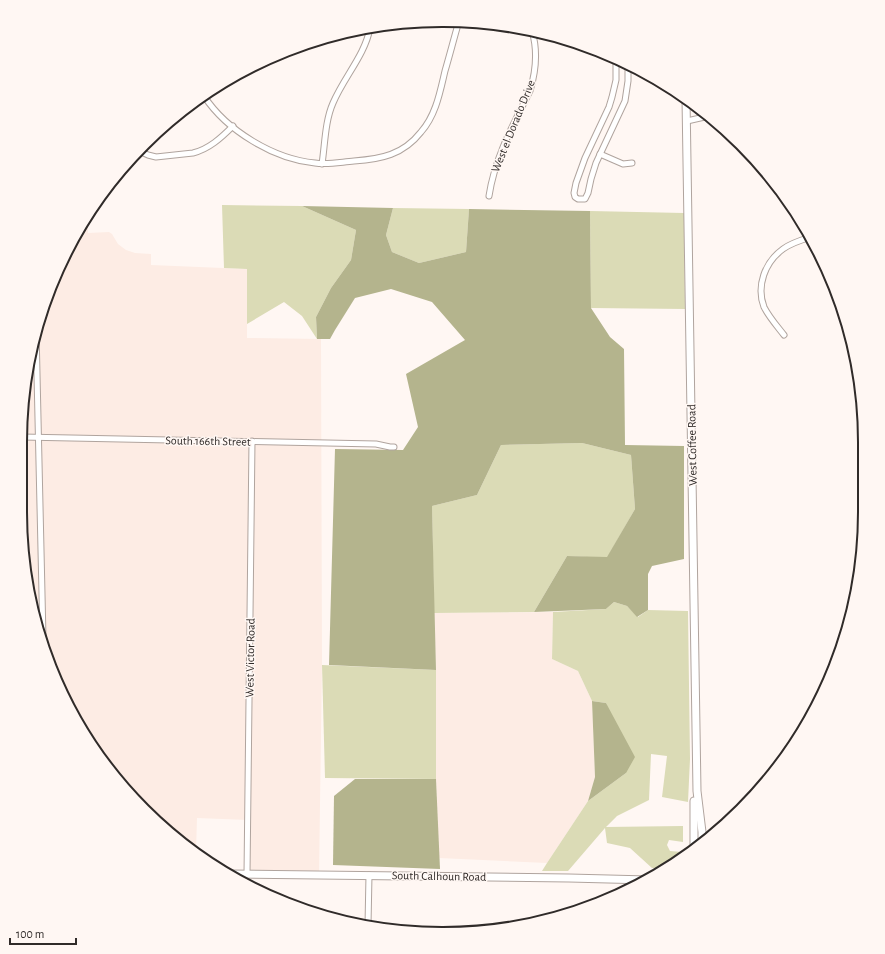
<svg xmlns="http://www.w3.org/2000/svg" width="885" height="954" font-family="'Alegreya Sans',sans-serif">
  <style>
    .built { fill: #fdece4 }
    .green { fill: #dbdbb6 }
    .forest { fill: #b4b48d }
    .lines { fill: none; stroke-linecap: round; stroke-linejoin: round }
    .street-casing { stroke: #b0a49e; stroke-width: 7 }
    .secondary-casing { stroke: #b0a49e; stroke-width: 9 }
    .street { stroke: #fff; stroke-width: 5 }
    .secondary { stroke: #fff; stroke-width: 7 }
    .labels { text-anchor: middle; stroke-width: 3; stroke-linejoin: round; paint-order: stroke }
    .street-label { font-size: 12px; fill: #302b29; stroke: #fff7f3 }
    .rim { fill: none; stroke: #302b29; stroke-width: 2 }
  </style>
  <rect width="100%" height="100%" fill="#fff7f3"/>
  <g class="built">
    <polygon points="88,216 88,233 109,232 112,234 118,244 126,250 135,253 151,254 151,265 247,269 247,338 321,339 322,665 319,875 247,874 248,820 197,818 196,851 164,829 107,769 63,698 28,594 21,415 34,333 63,256"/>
    <polygon points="553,612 552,659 578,671 592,701 595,777 588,801 547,863 439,858 436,779 436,670 434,613"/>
  </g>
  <g class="green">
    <polygon points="222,205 302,206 356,230 351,260 331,288 316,317 317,339 302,316 284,302 247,324 247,269 224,268"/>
    <polygon points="393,208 469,209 466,252 419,263 392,252 386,235"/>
    <polygon points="590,211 684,213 685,309 591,308"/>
    <polygon points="582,443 631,455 635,509 607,558 567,556 534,612 434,613 432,506 477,495 501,445"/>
    <polygon points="614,602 627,606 638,617 648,610 688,611 690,759 688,802 662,797 667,756 651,754 649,800 617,816 606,827 683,826 683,842 669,840 667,845 670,851 682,852 681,856 666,868 652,868 630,848 607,843 605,828 568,871 542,871 547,863 588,801 626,773 606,703 592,701 578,671 552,659 553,612 606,609"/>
    <polygon points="322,665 436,670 436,779 325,778"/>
  </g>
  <g class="forest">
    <polygon points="302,206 393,208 386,235 392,252 419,263 466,252 469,209 590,211 591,308 610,337 624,349 625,445 684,446 684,559 652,566 648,574 648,610 637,617 627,606 614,602 606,609 534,612 567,556 607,557 635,509 631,455 582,443 501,445 477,495 432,506 436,670 329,665 335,449 403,450 418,427 406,374 465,340 432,302 391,289 355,298 335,330 330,339 317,339 316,317 331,288 351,260 356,230"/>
    <polygon points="592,701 606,703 635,757 626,773 588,801 595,777"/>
    <polygon points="355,779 436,779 440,869 333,865 334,796"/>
  </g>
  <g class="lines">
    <g class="street-casing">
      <g id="street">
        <polyline points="616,59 616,80 612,97 609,107 585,158 576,183 574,193 575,197 578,199 585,199 588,193 591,179 596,163 625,101 628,81 628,63"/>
        <path d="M204,96C227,131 274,159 315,163C328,165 341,162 354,161C381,159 403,155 421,132C436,115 440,92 445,71C450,54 454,38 459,21"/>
        <polyline points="687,121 709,116"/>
        <path d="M139,151L148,155L156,157L193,153C209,149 221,138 233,126"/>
        <polyline points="600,154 623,164 632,163"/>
        <path d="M322,164C325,144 325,121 333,103C344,77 365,55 370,28"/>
        <path d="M489,196C495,157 513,125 530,91C536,71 538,51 532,31"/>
        <polyline points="36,330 43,638"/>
        <path d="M784,335C777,326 769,317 764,307C756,286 765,262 783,249C791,243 801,240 811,237"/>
        <polyline points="22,437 376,444 390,447 394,447"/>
        <polyline points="247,874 252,441"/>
        <polyline points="368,925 369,875"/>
      </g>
    </g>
    <g class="secondary-casing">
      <g id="secondary">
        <polyline points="686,99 697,791 702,832 702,841"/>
        <polyline points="694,847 694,801"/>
        <polyline points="230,874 569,878 648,880"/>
      </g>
    </g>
    <use href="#street" class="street"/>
    <use href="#secondary" class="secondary"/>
  </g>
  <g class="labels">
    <g class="street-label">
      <text transform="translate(513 126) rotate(-68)" y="4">West el Dorado Drive</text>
      <text transform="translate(208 441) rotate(1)" y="4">South 166th Street</text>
      <text transform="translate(692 445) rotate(-91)" y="4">West Coffee Road</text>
      <text transform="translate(250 658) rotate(-89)" y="4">West Victor Road</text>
      <text transform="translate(439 876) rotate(1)" y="4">South Calhoun Road</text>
    </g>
  </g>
  <path d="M0 0H885V954H0ZM442 27H443A415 415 0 0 1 858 442V512A415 415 0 0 1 443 927H442A415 415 0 0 1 27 512V442A415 415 0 0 1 442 27Z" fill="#fff7f3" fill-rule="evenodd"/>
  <path class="rim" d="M442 27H443A415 415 0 0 1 858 442V512A415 415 0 0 1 443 927H442A415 415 0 0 1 27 512V442A415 415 0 0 1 442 27Z"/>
  <path d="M10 938v6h66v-6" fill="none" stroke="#302b29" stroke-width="2"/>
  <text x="16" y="938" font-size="12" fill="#302b29" stroke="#fff7f3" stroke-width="3" paint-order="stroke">100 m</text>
</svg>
